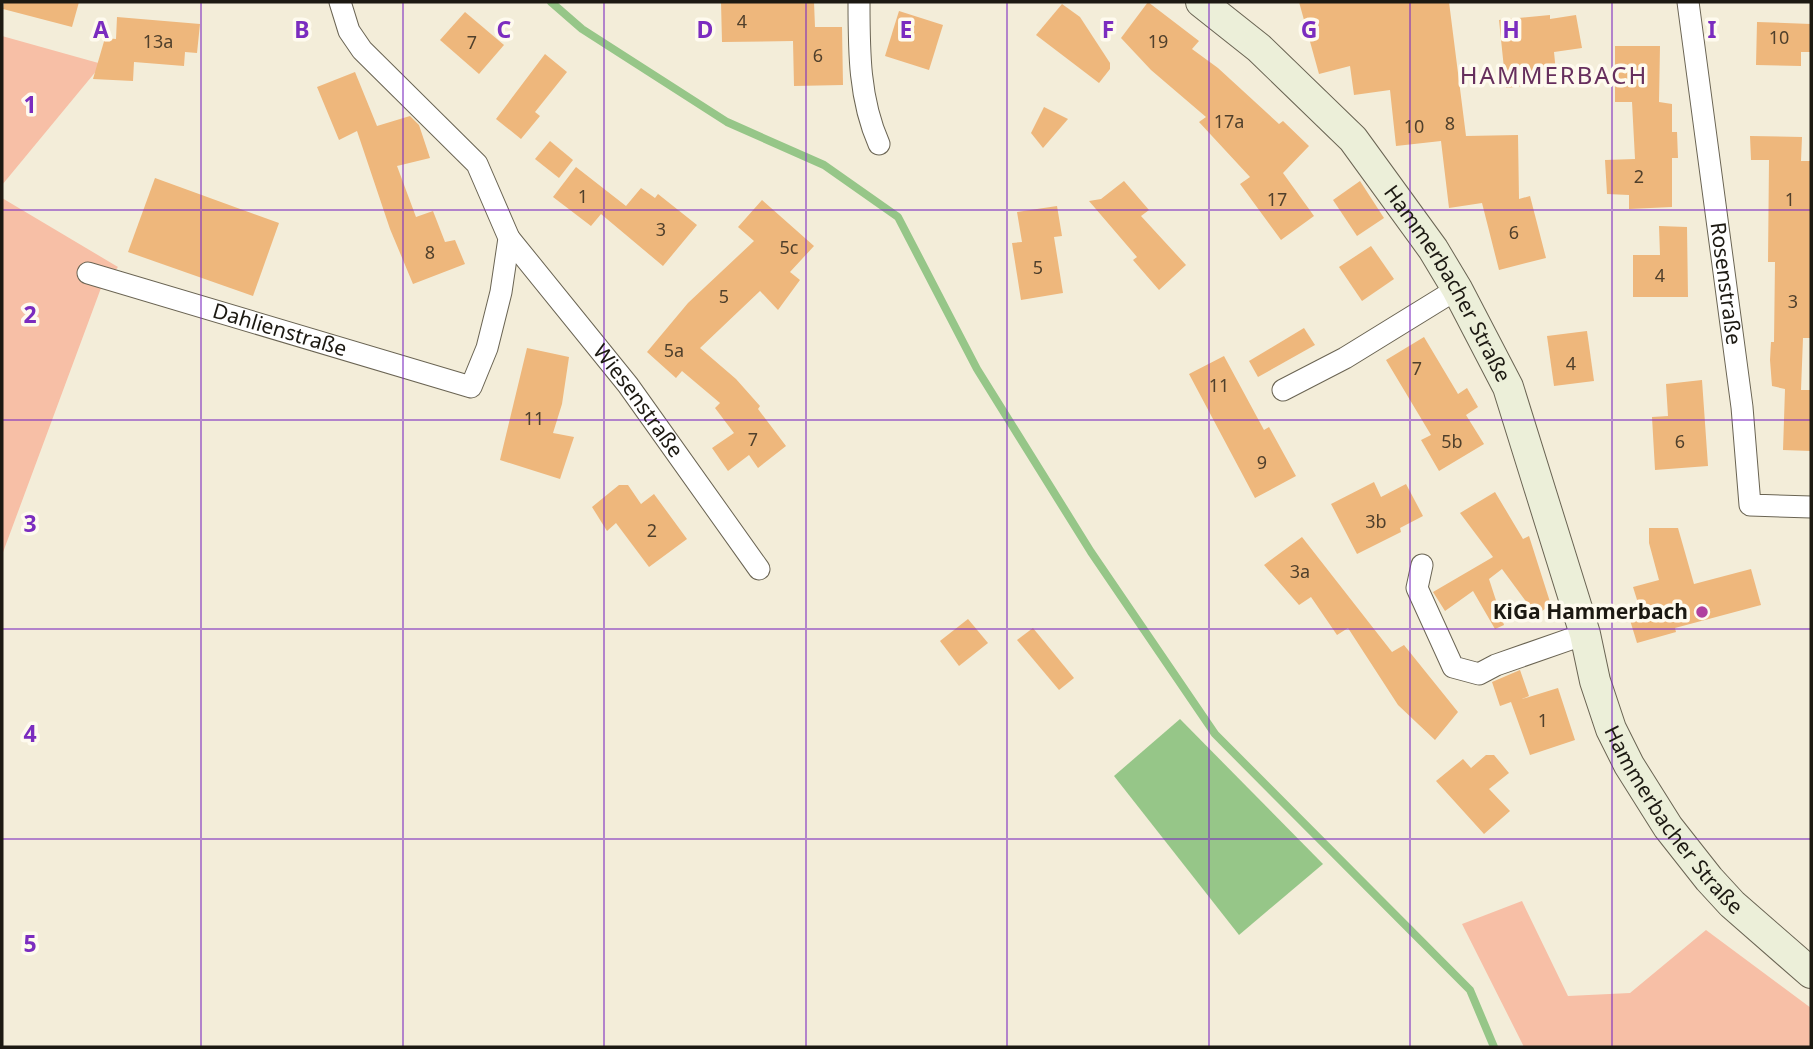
<svg xmlns="http://www.w3.org/2000/svg" width="1813" height="1049" font-family="'Noto Sans',sans-serif">
  <style>
    .green { fill: #f7bfa6 }
    .water { fill: #96c688 }
    .lines { fill: none; stroke-linecap: round; stroke-linejoin: round }
    .stream { stroke: #96c688; stroke-width: 8 }
    .building { fill: #eeb77c }
    .street-casing { stroke: #6a6453; stroke-width: 23 }
    .secondary-casing { stroke: #6a6453; stroke-width: 32 }
    .street { stroke: #fff; stroke-width: 21 }
    .secondary { stroke: #ecefd9; stroke-width: 30 }
    .grid { fill: none; stroke: #7b2cbf; stroke-width: 2; stroke-opacity: 0.55 }
    .poi-dot { fill: #b0419f; stroke: #fefaee; stroke-width: 2.5 }
    .labels { text-anchor: middle; stroke-width: 7; stroke-linejoin: round; paint-order: stroke }
    .number-label { font-size: 18px; fill: #50402c }
    .street-label { font-size: 21px; fill: #1c1912; stroke: #fefaee }
    .poi-label { font-size: 21px; font-weight: bold; fill: #1c1912; stroke: #fefaee; text-anchor: end }
    .quarter-label { font-size: 24px; letter-spacing: 2px; fill: #662f5d; stroke: #fefaee }
    .grid-label { font-size: 23px; text-anchor: middle; font-weight: bold; fill: #7b2cbf; stroke: #fefaee; stroke-width: 7; stroke-linejoin: round; paint-order: stroke }
  </style>
  <rect width="100%" height="100%" fill="#f3edd9"/>
  <g class="green">
    <polygon points="2,36 102,64 2,185"/>
    <polygon points="2,198 118,267 101,288 2,555"/>
    <polygon points="1522,901 1568,996 1630,993 1706,930 1811,1008 1811,1047 1524,1047 1462,924"/>
  </g>
  <polygon class="water" points="1180,719 1323,864 1239,935 1114,776"/>
  <g class="lines">
    <polyline class="stream" points="551,2 582,29 727,122 824,165 898,217 977,369 1091,552 1215,734 1470,990 1494,1047"/>
  </g>
  <g class="building">
    <polygon points="4,2 79,2 72,27 3,9"/>
    <polygon points="721,2 814,2 815,27 842,27 843,85 794,86 793,41 722,42"/>
    <polygon points="1148,2 1199,41 1192,49 1218,68 1279,124 1283,121 1309,146 1283,173 1314,216 1281,240 1240,184 1250,177 1199,122 1206,117 1151,70 1121,38"/>
    <polygon points="1299,2 1449,2 1466,136 1518,135 1519,199 1530,196 1546,258 1499,270 1482,203 1449,208 1441,141 1396,146 1390,90 1354,95 1350,66 1319,74"/>
    <polygon points="1062,4 1080,17 1110,63 1110,69 1099,83 1036,35"/>
    <polygon points="899,11 943,25 929,70 885,56"/>
    <polygon points="465,12 504,45 479,74 440,40"/>
    <polygon points="1550,15 1550,19 1576,15 1582,48 1554,52 1557,82 1506,88 1499,20"/>
    <polygon points="117,17 200,24 197,53 185,52 184,66 134,62 133,81 93,79 105,38 116,39"/>
    <polygon points="1757,22 1811,24 1811,52 1801,52 1801,66 1756,65"/>
    <polygon points="1615,46 1660,46 1659,102 1672,104 1672,132 1677,132 1678,158 1672,158 1672,207 1629,209 1629,195 1607,194 1605,160 1635,159 1632,102 1615,102"/>
    <polygon points="545,54 567,72 535,112 540,116 521,139 496,119"/>
    <polygon points="355,72 377,126 410,116 419,125 430,158 397,166 416,217 433,211 445,242 455,240 465,264 413,284 390,229 357,131 339,140 317,87"/>
    <polygon points="1044,107 1068,119 1043,148 1031,133"/>
    <polygon points="1750,136 1802,137 1801,161 1811,161 1811,338 1803,338 1801,390 1811,390 1811,451 1783,450 1785,389 1772,386 1770,360 1771,342 1774,342 1775,262 1768,262 1769,160 1751,160"/>
    <polygon points="550,141 573,160 559,178 535,159"/>
    <polygon points="576,167 626,206 641,188 655,198 658,194 697,225 663,266 601,214 591,226 553,197"/>
    <polygon points="155,178 279,223 253,296 128,252"/>
    <polygon points="1124,181 1149,210 1141,216 1186,265 1159,290 1133,260 1137,257 1089,201 1101,199"/>
    <polygon points="1360,181 1384,218 1357,236 1333,200"/>
    <polygon points="762,200 814,246 790,272 800,280 778,310 760,291 700,348 736,379 760,406 758,409 786,446 758,468 749,455 728,471 712,448 734,433 715,408 720,403 682,371 676,378 647,352 688,303 754,241 738,227"/>
    <polygon points="1057,206 1062,236 1054,237 1063,293 1021,300 1012,243 1022,242 1017,212"/>
    <polygon points="1659,226 1687,227 1688,297 1633,297 1633,255 1660,255"/>
    <polygon points="1371,246 1394,279 1362,301 1339,267"/>
    <polygon points="1304,328 1315,345 1258,377 1249,361"/>
    <polygon points="1587,331 1594,381 1554,386 1547,336"/>
    <polygon points="1424,337 1458,394 1467,388 1478,407 1466,415 1484,444 1439,471 1421,440 1431,435 1386,360"/>
    <polygon points="527,348 569,357 562,404 553,433 574,437 560,479 500,460"/>
    <polygon points="1224,356 1264,430 1269,427 1296,476 1255,498 1189,374"/>
    <polygon points="1702,380 1708,466 1655,470 1652,417 1668,416 1666,384"/>
    <polygon points="1374,482 1381,497 1406,484 1423,516 1400,528 1401,532 1357,554 1331,504"/>
    <polygon points="619,485 628,485 641,504 654,494 687,539 649,567 616,523 607,531 592,507"/>
    <polygon points="1495,492 1523,539 1529,536 1551,605 1536,615 1502,569 1489,579 1504,625 1495,629 1473,591 1445,611 1433,592 1493,557 1460,513"/>
    <polygon points="1649,528 1678,528 1694,584 1751,569 1761,605 1675,628 1676,632 1637,643 1626,607 1638,603 1633,587 1659,580 1649,543"/>
    <polygon points="1302,537 1392,652 1404,645 1458,712 1435,740 1398,705 1348,628 1337,635 1311,597 1299,605 1264,565"/>
    <polygon points="968,619 988,643 959,666 940,641"/>
    <polygon points="1033,628 1074,678 1059,690 1017,640"/>
    <polygon points="1520,670 1529,696 1522,699 1558,688 1575,740 1530,755 1511,702 1500,706 1492,682"/>
    <polygon points="1486,755 1494,755 1509,773 1489,789 1510,811 1484,834 1436,781 1463,759 1471,768"/>
  </g>
  <g class="lines">
    <g class="street-casing">
      <g id="street">
        <path d="M859,2C859,51 859,99 879,144"/>
        <path id="s1" d="M1688,2L1742,407L1750,505L1811,507"/>
        <path id="s2" d="M509,238L628,385L759,569"/>
        <path id="s3" d="M88,273L471,387L487,348L501,292L509,238L477,164L362,50L349,31L340,2"/>
        <polyline points="1283,390 1345,358 1457,289"/>
        <polyline points="1422,565 1417,588 1453,667 1479,674 1496,665 1585,634"/>
      </g>
    </g>
    <g class="secondary-casing">
      <g id="secondary">
        <path id="s4" d="M1201,2L1259,48L1353,139L1433,249L1457,289L1508,387L1585,634L1595,681L1611,729L1629,765L1668,827L1709,879L1732,904L1811,973"/>
      </g>
    </g>
    <use href="#street" class="street"/>
    <use href="#secondary" class="secondary"/>
  </g>
  <path class="grid" d="M201,2V1047M403,2V1047M604,2V1047M806,2V1047M1007,2V1047M1209,2V1047M1410,2V1047M1612,2V1047M2,210H1811M2,420H1811M2,629H1811M2,839H1811"/>
  <circle class="poi-dot" cx="1702" cy="612" r="7"/>
  <g class="labels">
    <g class="number-label">
      <text x="742" y="28">4</text>
      <text x="1779" y="44">10</text>
      <text x="158" y="48">13a</text>
      <text x="1158" y="48">19</text>
      <text x="472" y="49">7</text>
      <text x="818" y="62">6</text>
      <text x="1229" y="128">17a</text>
      <text x="1450" y="130">8</text>
      <text x="1414" y="133">10</text>
      <text x="1639" y="183">2</text>
      <text x="583" y="203">1</text>
      <text x="1277" y="206">17</text>
      <text x="1790" y="206">1</text>
      <text x="661" y="236">3</text>
      <text x="1514" y="239">6</text>
      <text x="789" y="254">5c</text>
      <text x="430" y="259">8</text>
      <text x="1038" y="274">5</text>
      <text x="1660" y="282">4</text>
      <text x="724" y="303">5</text>
      <text x="1793" y="308">3</text>
      <text x="674" y="357">5a</text>
      <text x="1571" y="370">4</text>
      <text x="1417" y="375">7</text>
      <text x="1219" y="392">11</text>
      <text x="534" y="425">11</text>
      <text x="753" y="446">7</text>
      <text x="1452" y="448">5b</text>
      <text x="1680" y="448">6</text>
      <text x="1262" y="469">9</text>
      <text x="1376" y="528">3b</text>
      <text x="652" y="537">2</text>
      <text x="1300" y="578">3a</text>
      <text x="1543" y="727">1</text>
    </g>
    <g class="street-label">
      <text dy="7" stroke="none"><textPath href="#s1" startOffset="284">Rosenstraße</textPath></text>
      <text dy="7" stroke="none"><textPath href="#s4" startOffset="378">Hammerbacher Straße</textPath></text>
      <text dy="7" stroke="none"><textPath href="#s3" startOffset="200">Dahlienstraße</textPath></text>
      <text dy="7" stroke="none"><textPath href="#s2" startOffset="208">Wiesenstraße</textPath></text>
      <text dy="7" stroke="none"><textPath href="#s4" startOffset="966">Hammerbacher Straße</textPath></text>
    </g>
    <g class="poi-label">
      <text x="1688" y="619">KiGa Hammerbach</text>
    </g>
    <g class="quarter-label">
      <text x="1554" y="84">HAMMERBACH</text>
    </g>
  </g>
  <g class="grid-label">
    <text x="101" y="38">A</text>
    <text x="302" y="38">B</text>
    <text x="504" y="38">C</text>
    <text x="705" y="38">D</text>
    <text x="906" y="38">E</text>
    <text x="1108" y="38">F</text>
    <text x="1309" y="38">G</text>
    <text x="1511" y="38">H</text>
    <text x="1712" y="38">I</text>
    <text x="30" y="113">1</text>
    <text x="30" y="323">2</text>
    <text x="30" y="532">3</text>
    <text x="30" y="742">4</text>
    <text x="30" y="952">5</text>
  </g>
  <rect width="1813" height="1049" fill="none" stroke="#1c1912" stroke-width="7"/>
</svg>
